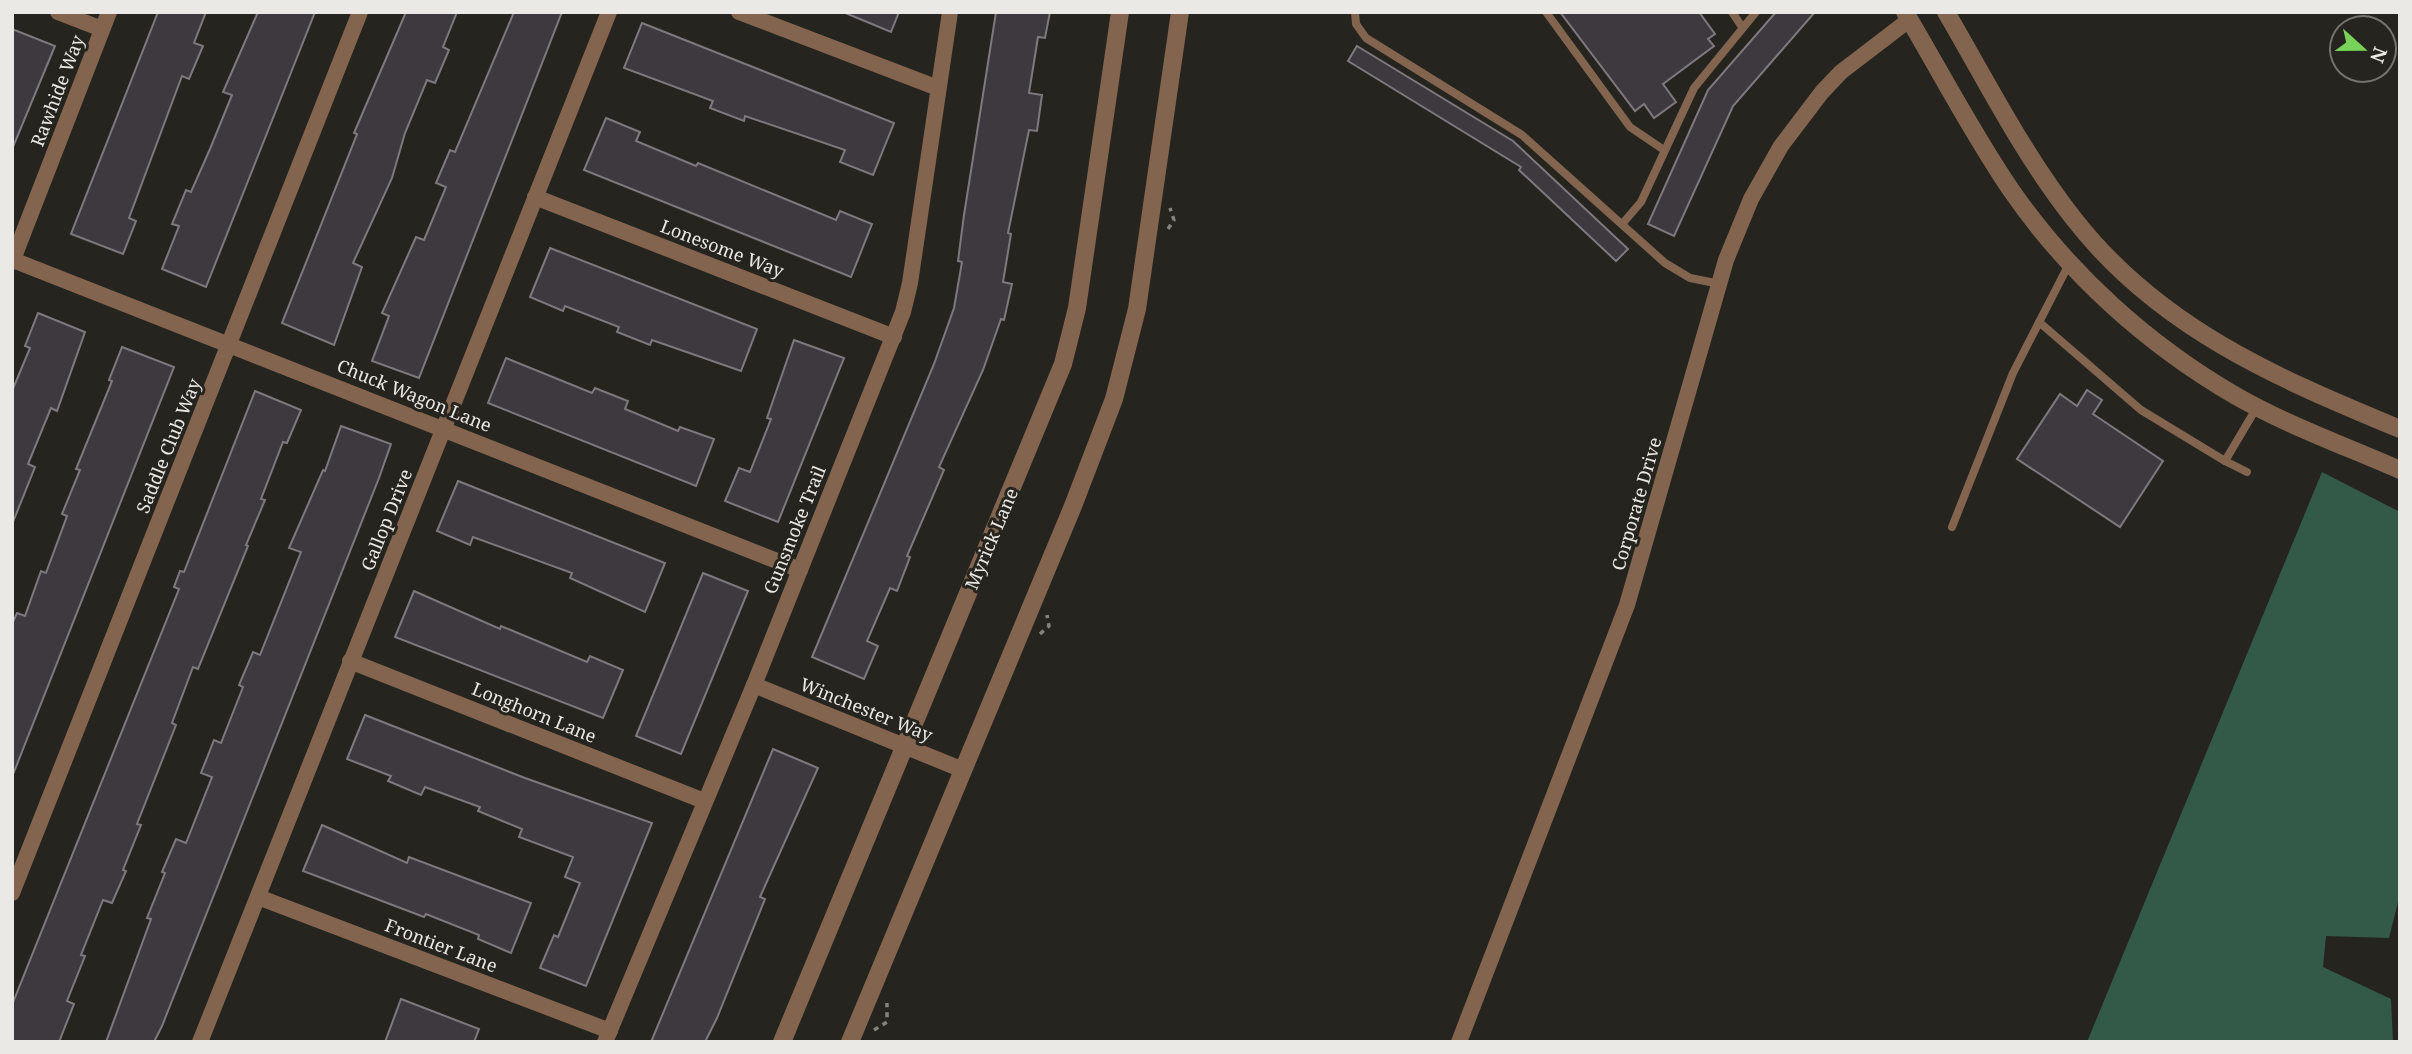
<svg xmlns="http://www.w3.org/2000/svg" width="2412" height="1054" font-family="'Noto Serif',serif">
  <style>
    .forest { fill: #335a48 }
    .building { fill: #3e393f; stroke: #7e797f; stroke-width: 2 }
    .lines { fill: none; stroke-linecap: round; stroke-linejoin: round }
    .path { stroke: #85837e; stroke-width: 3.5; stroke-dasharray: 5 5; stroke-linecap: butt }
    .service { stroke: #83654f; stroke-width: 8 }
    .minor { stroke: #83654f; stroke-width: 16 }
    .tertiary { stroke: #83654f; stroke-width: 18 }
    .labels { text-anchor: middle; stroke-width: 6; stroke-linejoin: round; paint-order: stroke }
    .street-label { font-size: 18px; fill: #ebe9e5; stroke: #26241e }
  </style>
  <rect width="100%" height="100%" fill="#26241e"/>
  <polygon class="forest" points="2322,472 2400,512 2400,894 2389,938 2326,936 2323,967 2391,999 2393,1042 2087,1042"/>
  <g class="building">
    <polygon points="158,12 206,12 194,43 203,46 189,79 182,76 129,218 136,221 123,254 71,234"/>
    <polygon points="258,12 315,12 206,287 162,269 179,226 172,224 186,190 191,192 210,149 232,95 223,92"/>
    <polygon points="406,12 457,12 443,47 449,50 435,83 427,80 405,133 392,178 353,263 362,267 334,345 282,323 357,134 354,133"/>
    <polygon points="514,12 562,12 419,378 372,361 389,316 382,313 416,237 424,240 446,187 436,183 450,150 455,152"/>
    <polygon points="843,12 899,12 891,32"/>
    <polygon points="996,12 1050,12 1045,38 1038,37 1029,93 1042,95 1037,131 1029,130 1008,233 1011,234 1003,282 1012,284 1004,320 1001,319 983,370 939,467 944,470 907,556 910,557 897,591 890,588 867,641 878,646 864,679 812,657 934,364 954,308 962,262 958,261 964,215"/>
    <polygon points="1560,12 1699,12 1715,34 1708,39 1714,46 1663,84 1676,102 1654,118 1644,104 1635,111"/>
    <polygon points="1776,12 1815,12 1733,106 1674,236 1648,224 1708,90"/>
    <polygon points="642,23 894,123 873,175 840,162 845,150 745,116 744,121 710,108 713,101 624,68"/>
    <polygon points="12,29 55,46 13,147 12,147"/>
    <polygon points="1357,46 1513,141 1628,249 1616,261 1519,170 1521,167 1348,61"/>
    <polygon points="606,118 640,132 636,141 696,166 698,163 836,220 840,211 872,224 851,277 584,170"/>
    <polygon points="550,248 757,329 741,371 652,340 650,345 617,332 619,327 565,306 563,311 530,297"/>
    <polygon points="38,313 85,332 57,411 51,408 28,464 35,467 13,522 12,391 30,348 25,346"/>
    <polygon points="794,340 844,358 778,522 725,501 739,468 750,472 771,419 767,418"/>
    <polygon points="122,347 174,367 12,777 12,624 17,613 25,616 41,571 46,573 67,516 62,514 80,470 76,469 112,381 109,380"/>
    <polygon points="506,358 592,393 595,388 628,401 625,409 678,431 680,427 714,439 696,486 488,403"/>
    <polygon points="2087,390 2102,400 2093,414 2163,461 2120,527 2017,459 2060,394 2077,406"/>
    <polygon points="255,391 301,410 287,443 283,442 261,499 265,500 246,545 248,546 198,669 193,667 172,723 176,725 137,824 141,825 123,870 126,871 112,903 103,900 81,955 85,956 67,1001 74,1004 59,1042 12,1042 12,1005 179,589 174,587 180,571 184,572"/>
    <polygon points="341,426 391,444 379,478 162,1026 154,1042 106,1042 151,919 147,918 165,873 162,872 176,839 186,843 212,777 201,773 214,740 221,743 243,687 239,685 253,652 260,655 301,552 289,548 323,470 325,471"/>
    <polygon points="458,481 665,563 645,612 570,578 572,573 473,537 470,545 437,531"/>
    <polygon points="703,573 748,591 681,754 636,736"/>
    <polygon points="414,591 500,629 501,626 587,662 590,656 623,670 603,718 395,637"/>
    <polygon points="365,715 525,778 652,823 586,986 540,968 554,935 558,937 580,883 565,877 573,857 519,837 522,829 478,811 480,807 425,787 421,795 388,781 391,776 347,759"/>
    <polygon points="773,749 818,768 760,897 765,899 717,1018 705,1042 651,1042"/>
    <polygon points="322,825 407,863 409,857 531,903 511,953 478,939 479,935 426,914 424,917 303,871"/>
    <polygon points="401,999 479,1029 474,1042 385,1042"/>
  </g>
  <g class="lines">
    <g class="path">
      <polyline points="1168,229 1174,220 1170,208"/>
      <polyline points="1040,634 1049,626 1047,615"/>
      <polyline points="874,1030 887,1022 887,1003"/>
    </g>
    <g class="service">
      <polyline points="1355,12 1356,24 1366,38 1522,135 1665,263 1690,278 1720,284"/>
      <polyline points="1546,12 1630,127 1664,150"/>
      <polyline points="1732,12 1742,27"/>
      <polyline points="1623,223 1641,202 1694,88 1756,12"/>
      <polyline points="2039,322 2141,410 2225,461"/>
      <polyline points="2247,472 2225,461 2257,407"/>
      <polyline points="1952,527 2013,373 2070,262"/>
    </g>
    <g class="minor">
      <polyline points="58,12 102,29"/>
      <polyline points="739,12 938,88"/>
      <polyline points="535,197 894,337"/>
      <polyline points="13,260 800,570"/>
      <polyline points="12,262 109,12"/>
      <polyline points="350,661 704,801"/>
      <polyline points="754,685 963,770"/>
      <polyline points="12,893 360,12"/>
      <polyline points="258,897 610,1031"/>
      <polyline points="200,1042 609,12"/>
      <polyline points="605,1042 754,685 903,312 910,283 950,12"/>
      <polyline points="1459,1042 1627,605 1726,260 1751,199 1781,146 1822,92 1841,72 1909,20"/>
    </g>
    <g class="tertiary">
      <path d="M1905,12C1940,71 1972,133 2011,190C2069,274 2148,345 2236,396C2287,425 2345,446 2400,470"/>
      <path d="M1946,12C1987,82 2024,156 2074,219C2159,328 2277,378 2400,429"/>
      <polyline points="782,1042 1063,364 1077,308 1120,12"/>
      <polyline points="850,1042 1073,506 1114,399 1137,309 1180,12"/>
    </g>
  </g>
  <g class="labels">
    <g class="street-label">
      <text transform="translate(58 91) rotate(-69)" y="6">Rawhide Way</text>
      <text transform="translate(722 249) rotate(21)" y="6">Lonesome Way</text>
      <text transform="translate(414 396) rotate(22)" y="6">Chuck Wagon Lane</text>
      <text transform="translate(169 446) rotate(-68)" y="6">Saddle Club Way</text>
      <text transform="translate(1637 504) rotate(-74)" y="6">Corporate Drive</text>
      <text transform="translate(387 520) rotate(-68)" y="6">Gallop Drive</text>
      <text transform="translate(795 530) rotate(-68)" y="6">Gunsmoke Trail</text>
      <text transform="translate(992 539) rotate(-67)" y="6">Myrick Lane</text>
      <text transform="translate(866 710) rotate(22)" y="6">Winchester Way</text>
      <text transform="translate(534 713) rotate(22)" y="6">Longhorn Lane</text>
      <text transform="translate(441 946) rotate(21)" y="6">Frontier Lane</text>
    </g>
  </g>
  <rect width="2412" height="1054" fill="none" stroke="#ebe9e5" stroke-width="28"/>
  <g transform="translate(2363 49) rotate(111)"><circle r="33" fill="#26241e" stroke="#75736e" stroke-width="2"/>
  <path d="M0-5L12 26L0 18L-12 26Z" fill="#78d158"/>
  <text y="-10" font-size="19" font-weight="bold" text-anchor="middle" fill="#ebe9e5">N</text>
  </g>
</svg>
